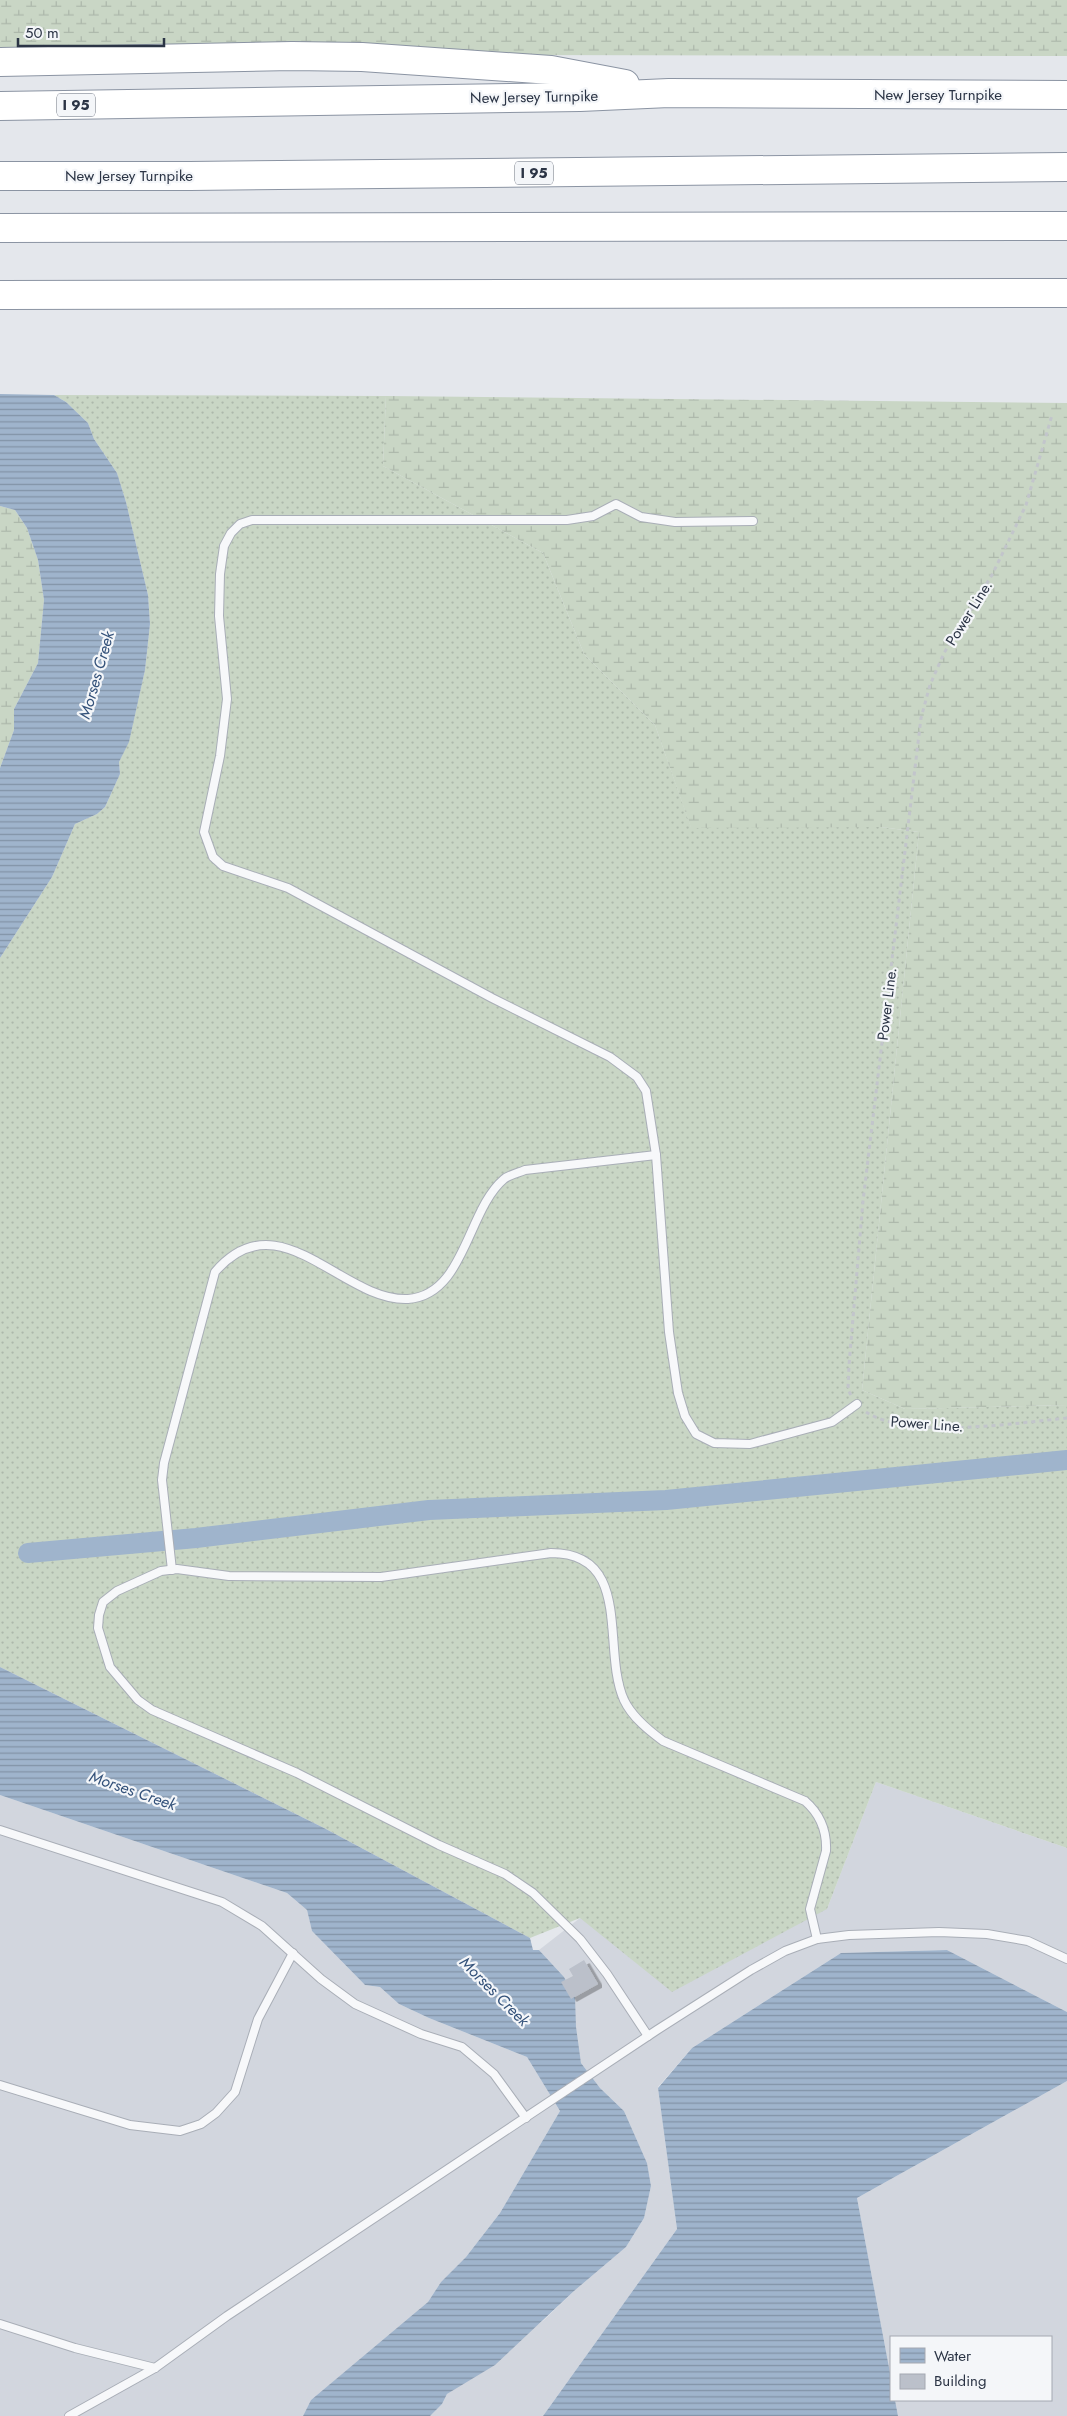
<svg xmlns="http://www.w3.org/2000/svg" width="1067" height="2416" font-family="Jost,sans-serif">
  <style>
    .built { fill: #d2d6de }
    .grass { fill: url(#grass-dots) }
    .wetland { fill: url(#wetland-marsh) }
    .water { fill: url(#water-rules) }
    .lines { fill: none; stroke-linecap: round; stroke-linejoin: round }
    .canal { stroke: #9fb4cc; stroke-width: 20 }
    .building { fill: #bbc0ca; filter: url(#shadow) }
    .lane-casing { stroke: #a9aeb7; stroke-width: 10 }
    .highway-casing { stroke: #8b94a3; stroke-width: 30 }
    .path { stroke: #c2c5cb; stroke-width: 3; stroke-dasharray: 4 4; stroke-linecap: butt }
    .lane { stroke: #f7f8fa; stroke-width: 8 }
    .highway { stroke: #fff; stroke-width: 28 }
    .labels { text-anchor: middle; stroke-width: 4.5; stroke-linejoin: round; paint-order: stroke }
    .shield { fill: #f4f6f9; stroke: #676e7b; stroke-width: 1 }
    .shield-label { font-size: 14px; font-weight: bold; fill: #2b3445 }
    .street-label { font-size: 15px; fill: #2b3445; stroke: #f4f6f9 }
    .water-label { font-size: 16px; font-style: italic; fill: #34527a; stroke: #f4f6f9 }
  </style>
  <defs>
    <pattern id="grass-dots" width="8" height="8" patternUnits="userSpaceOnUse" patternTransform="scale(1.25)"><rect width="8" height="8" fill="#c9d6c5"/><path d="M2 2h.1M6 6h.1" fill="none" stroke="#adb8ab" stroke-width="1.8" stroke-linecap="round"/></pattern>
    <pattern id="wetland-marsh" width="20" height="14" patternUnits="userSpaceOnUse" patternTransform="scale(1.25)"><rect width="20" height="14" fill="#c9d6c5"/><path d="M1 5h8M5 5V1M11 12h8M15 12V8" fill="none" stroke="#adb8ab"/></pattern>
    <pattern id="water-rules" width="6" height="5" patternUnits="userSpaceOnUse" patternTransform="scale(1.25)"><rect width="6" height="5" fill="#9fb4cc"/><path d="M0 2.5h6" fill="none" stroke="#8293a7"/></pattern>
    <filter id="shadow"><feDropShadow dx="5.5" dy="3" stdDeviation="0" flood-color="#0004"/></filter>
  </defs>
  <rect width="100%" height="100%" fill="#e4e7ec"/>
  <g class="built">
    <polygon points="876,1782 1067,1848 1067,2012 947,1950 841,1953 692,2048 658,2087 677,2229 543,2416 430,2416 442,2404 447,2394 544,2320 574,2291 626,2247 644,2218 651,2186 647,2163 624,2111 600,2088 581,2063 575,2027 575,1997 564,1977 539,1950 580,1918 827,1909"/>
    <polygon points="0,1795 287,1893 307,1910 312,1931 365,1985 380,1987 399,2004 429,2018 527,2057 560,2111 500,2213 466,2257 441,2282 428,2302 409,2319 311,2400 303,2416 0,2416"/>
    <polygon points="1067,2081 1067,2416 898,2416 895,2400 1051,2400 1051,2337 891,2337 891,2378 857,2198"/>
  </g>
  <polygon class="grass" points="54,395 386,396 383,466 543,553 584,654 655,725 691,827 881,827 919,832 862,1390 905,1409 1067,1405 1067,1848 876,1782 827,1909 672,1992 580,1918 530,1938 324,1828 0,1667 0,958 52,877 75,824 97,814 105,807 120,774 119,762 129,741 145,670 150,624 148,595 126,502 117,473 94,439 88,423 66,402"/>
  <g class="wetland">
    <polygon points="0,0 1067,0 1067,56 0,54"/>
    <polygon points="386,396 1067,403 1067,1405 905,1409 862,1390 919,832 881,827 691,828 655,725 584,654 543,553 383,466"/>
    <polygon points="0,506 15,510 27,528 38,560 44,600 38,663 14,709 14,730 0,768"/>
  </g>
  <g class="water">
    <polygon points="0,394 54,395 66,402 88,423 94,439 117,473 126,502 148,595 150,624 145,670 129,742 119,762 120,774 105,807 97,814 75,824 52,877 0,958 0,768 14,730 14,709 38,663 44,600 38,560 27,528 15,510 0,506"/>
    <polygon points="0,1667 324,1828 530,1938 533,1950 539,1950 564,1977 575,1997 576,2027 581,2063 600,2088 624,2111 647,2163 651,2186 644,2218 626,2247 574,2291 495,2365 447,2394 442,2404 430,2416 303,2416 311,2400 428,2302 441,2282 466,2257 500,2213 560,2111 527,2057 429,2018 399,2004 380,1987 365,1985 312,1931 307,1910 287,1893 0,1795"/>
    <polygon points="947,1950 1067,2012 1067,2081 857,2198 891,2378 891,2400 895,2400 898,2416 543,2416 677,2229 658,2088 692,2048 841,1953"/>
  </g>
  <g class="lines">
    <polyline class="canal" points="28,1553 196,1538 429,1510 666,1500 1067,1460"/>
  </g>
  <polygon class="building" points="584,1960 598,1984 571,1999 561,1982 573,1976 569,1969"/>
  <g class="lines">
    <g class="lane-casing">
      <g id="lane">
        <polyline points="753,521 675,522 641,517 616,504 593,516 567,520 252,520 240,524 231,533 224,546 220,574 219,616 227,699 220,756 204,832 213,857 223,866 288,888 492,998 610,1057 637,1077 646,1091 656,1155 669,1332 678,1393 685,1416 696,1434 714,1443 750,1444 832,1422 857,1404"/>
        <path d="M172,1570L162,1480L164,1463L215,1272C279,1197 342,1302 408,1299C465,1295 467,1210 504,1179C509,1175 518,1173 525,1170L656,1155"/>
        <polyline points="0,1830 222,1902 262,1926 321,1979 355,2004 421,2034 462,2047 494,2074 526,2118"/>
        <path d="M648,2036L607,1974L580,1939L533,1893L505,1874L439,1845L297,1773L152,1710L138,1700L110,1667L98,1628L99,1615L103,1602L117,1591L161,1571L177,1569L229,1576L381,1577L551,1553C634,1553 601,1649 624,1700C632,1717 648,1730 663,1741L805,1801C820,1814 827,1830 826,1851L810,1909L817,1939"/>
        <polyline points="0,2085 130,2125 180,2131 201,2124 216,2113 235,2092 258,2019 293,1953"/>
        <polyline points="0,2324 75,2348 155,2368"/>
        <polyline points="69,2416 155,2368 227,2316 657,2030 751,1970 785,1951 817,1939 849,1935 939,1932 987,1934 1028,1941 1067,1959"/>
      </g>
    </g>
    <g class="highway-casing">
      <g id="highway">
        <polyline points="0,62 292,56 362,57 551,70 625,84"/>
        <polyline points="0,106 580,97 669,93 1067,95"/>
        <polyline points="0,176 190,176 1067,167"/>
        <polyline points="0,228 1067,226"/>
        <polyline points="0,295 1067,293"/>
      </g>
    </g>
    <g class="path">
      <polyline points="851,1395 848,1390 849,1365 863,1201 921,718 930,685 944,653 992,575 1026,505 1052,415"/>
      <path d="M866,1412C909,1440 1016,1423 1067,1418"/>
    </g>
    <use href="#lane" class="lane"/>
    <use href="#highway" class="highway"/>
  </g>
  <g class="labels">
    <g class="shield">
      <rect x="57" y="93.5" width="38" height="23" rx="4"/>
      <rect x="515" y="161.5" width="38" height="23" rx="4"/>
    </g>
    <g class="shield-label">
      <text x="76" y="110">I 95</text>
      <text x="534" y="178">I 95</text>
    </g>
    <g class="street-label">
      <text x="938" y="100">New Jersey Turnpike</text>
      <text transform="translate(534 97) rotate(-1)" y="5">New Jersey Turnpike</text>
      <text x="129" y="181">New Jersey Turnpike</text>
      <text transform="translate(969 613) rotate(-58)" y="5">Power Line.</text>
      <text transform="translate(887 1004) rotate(-83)" y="5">Power Line.</text>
      <text transform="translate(927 1424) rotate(4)" y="5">Power Line.</text>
    </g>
    <g class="water-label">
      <text transform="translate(96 675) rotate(-74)" y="6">Morses Creek</text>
      <text transform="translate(133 1790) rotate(19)" y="6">Morses Creek</text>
      <text transform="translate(495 1991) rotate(45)" y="6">Morses Creek</text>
    </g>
  </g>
  <rect x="890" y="2336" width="162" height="65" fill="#f4f6f9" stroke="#a4a8b1"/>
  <rect x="900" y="2348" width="25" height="15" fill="url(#water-rules)" stroke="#a4a8b1"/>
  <text x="934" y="2361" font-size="15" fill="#2b3445">Water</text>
  <rect x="900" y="2374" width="25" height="15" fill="#bbc0ca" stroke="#a4a8b1"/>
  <text x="934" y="2386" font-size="15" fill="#2b3445">Building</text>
  <path d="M18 38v8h146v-8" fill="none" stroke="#2b3445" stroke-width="2.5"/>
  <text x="25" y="38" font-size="15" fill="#2b3445" stroke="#f4f6f9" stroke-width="4" paint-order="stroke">50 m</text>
</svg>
